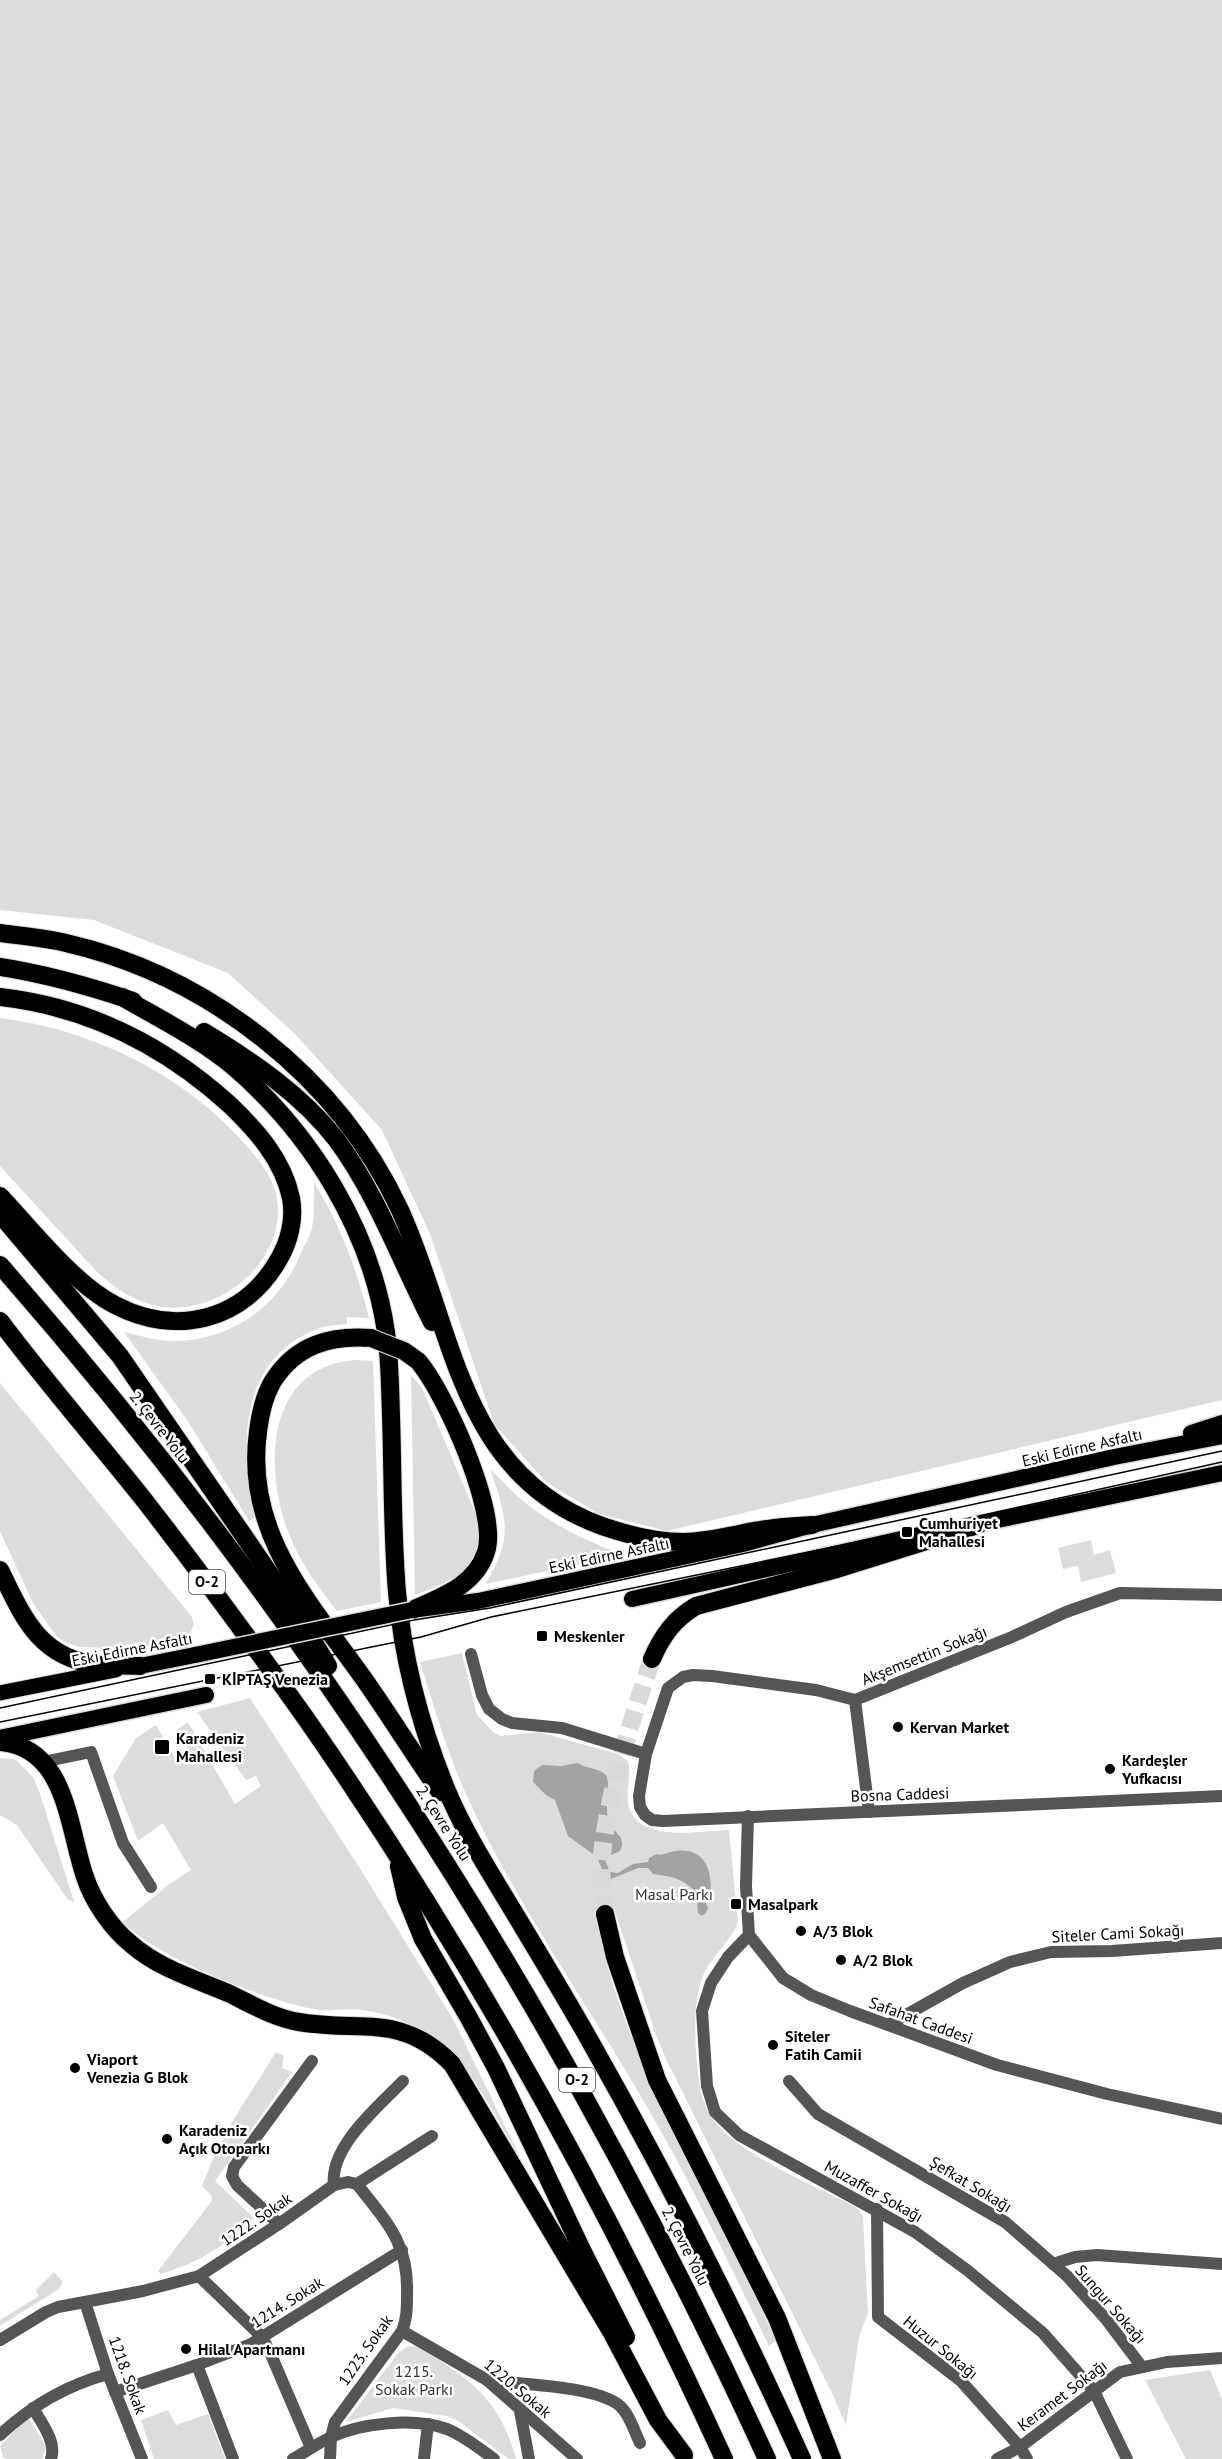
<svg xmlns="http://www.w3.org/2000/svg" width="1222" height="2459" font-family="'PT Sans',sans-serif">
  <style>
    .green { fill: #dcdcdc }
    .water { fill: #a3a3a3 }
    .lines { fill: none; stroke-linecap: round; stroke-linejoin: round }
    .motorway-tunnel { stroke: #d9d9d9; stroke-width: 18; stroke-dasharray: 18 9; stroke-linecap: butt }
    .primary-casing { stroke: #dbdbdb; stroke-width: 17 }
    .trunk-casing { stroke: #dbdbdb; stroke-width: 19 }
    .motorway-casing { stroke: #dbdbdb; stroke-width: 20 }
    .minor { stroke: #555; stroke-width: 12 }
    .primary { stroke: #000; stroke-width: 15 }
    .trunk { stroke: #000; stroke-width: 16 }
    .motorway { stroke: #000; stroke-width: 18 }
    .tram { stroke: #000; stroke-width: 1.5 }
    .trunk-bridge-casing { stroke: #dbdbdb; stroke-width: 19; stroke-linecap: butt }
    .motorway-bridge-casing { stroke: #dbdbdb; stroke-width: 20; stroke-linecap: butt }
    .trunk-bridge { stroke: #000; stroke-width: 16 }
    .motorway-bridge { stroke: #000; stroke-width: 18 }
    .poi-dot { fill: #000; stroke: #fff; stroke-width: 2 }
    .labels { text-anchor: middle; stroke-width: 5; stroke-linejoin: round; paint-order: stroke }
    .shield { fill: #fff; stroke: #4c4c4c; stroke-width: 1.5 }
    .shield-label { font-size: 15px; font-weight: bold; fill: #000 }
    .street-label { font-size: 16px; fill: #000; stroke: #fff }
    .poi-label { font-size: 16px; font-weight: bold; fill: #000; stroke: #fff; text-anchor: start }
    .park-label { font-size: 16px; fill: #333; stroke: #fff }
  </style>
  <rect width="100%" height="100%" fill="#fff"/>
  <g class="green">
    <polygon points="0,0 1222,0 1222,1400 667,1531 599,1514 546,1482 494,1424 430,1234 382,1130 295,1034 228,973 94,920 0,910"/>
    <path d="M0,1018C91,1029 185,1075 245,1144C259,1160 274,1178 277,1199C287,1262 217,1318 157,1306C133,1301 115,1288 98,1273L0,1166Z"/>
    <path d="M314,1182C340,1225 357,1269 369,1318L347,1317V1324C338,1325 328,1325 320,1328C237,1358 240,1447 255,1518L249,1521L189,1423L124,1332C142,1336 160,1342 178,1341C235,1338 280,1305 301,1253C305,1245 310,1236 312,1228C315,1213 314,1197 314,1182Z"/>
    <path d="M356,1360L373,1361L381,1602L337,1611C318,1587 300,1562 289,1534C263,1468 266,1366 356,1360Z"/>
    <path d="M411,1375L422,1388L480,1524C478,1573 457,1579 415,1595Z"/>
    <polygon points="0,1383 192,1617 194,1624 190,1634 152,1651 144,1642 107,1648 79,1647 64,1642 56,1636 33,1603 0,1531"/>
    <path d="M490,1469C503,1481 514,1495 528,1505C558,1528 589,1542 624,1555L485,1584C514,1538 507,1518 490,1469Z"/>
    <polygon points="1091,1540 1094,1555 1110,1550 1116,1573 1081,1582 1078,1566 1063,1569 1058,1548"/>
    <path d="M462,1653L477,1715L493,1732L501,1736L539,1732L618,1754L628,1761C632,1775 626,1788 628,1803C635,1844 699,1831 729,1830L738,1922C729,1945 706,1960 700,1985C694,2006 695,2031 696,2053C698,2075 699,2096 710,2115C730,2151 818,2187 856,2207L863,2216L868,2313L859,2337L846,2425L832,2393L667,2061L656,2035L614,1909L595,1911C614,2021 668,2119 718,2218C738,2258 757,2300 776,2341L769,2346C731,2268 694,2188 650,2112C591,2009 521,1912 470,1803C449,1758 435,1710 420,1662Z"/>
    <path d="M250,1698L359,1867L453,2019L525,2167C504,2133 472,2066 441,2043C419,2026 389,2013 362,2010C348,2008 334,2011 321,2010C275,2005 152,1956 123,1922L168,1885L191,1870L163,1823L138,1841L113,1776L136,1738L156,1725L177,1761L190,1753L177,1730L188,1722L235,1804L261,1786L256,1776L246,1780L197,1712Z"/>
    <polygon points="0,1758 15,1759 33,1777 40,1794 74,1902 68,1900 17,1825 0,1815"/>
    <path d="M276,2052L284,2056L282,2068L292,2072L215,2181L254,2218C225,2246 200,2262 161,2274L158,2271L211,2202L212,2196L202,2186L214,2156L232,2122Z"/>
    <polygon points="54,2272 63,2282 59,2289 0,2326 0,2320 39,2296 36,2290"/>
    <path d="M408,2346C419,2345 428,2353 437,2359C481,2387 502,2408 516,2459H509L457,2420L446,2416L393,2408L346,2422L398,2353Z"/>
    <polygon points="1210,2370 1222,2399 1222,2459 1186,2459 1145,2380"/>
    <polygon points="168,2410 176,2425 208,2414 225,2459 154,2459 141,2420"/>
    <polygon points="28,2417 46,2447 42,2459 6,2459 3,2457 0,2446"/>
  </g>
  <path class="water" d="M578,1763C588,1770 599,1767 607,1776C610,1790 605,1805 608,1819C611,1833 628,1835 620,1851L607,1857L605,1860L610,1872L618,1873L633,1864L648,1862L649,1858L657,1854C664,1856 665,1853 671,1852C702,1844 714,1868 710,1896L705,1901L708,1908L705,1914L702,1916L698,1913L696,1892C680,1877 673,1877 653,1874L648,1868H638L611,1879L604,1874L597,1857L568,1836L555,1800L546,1795L533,1782L534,1771L542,1765L561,1766Z"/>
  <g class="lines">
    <path class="motorway-tunnel" d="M605,1914C603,1895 600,1874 602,1855C609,1788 631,1722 652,1659"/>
    <g class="primary-casing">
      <polyline id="primary" points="0,1693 116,1670"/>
    </g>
    <g class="trunk-casing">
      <g id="trunk">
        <polyline points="1191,1433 1222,1423"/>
        <polyline points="964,1527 1222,1473"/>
        <polyline points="632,1599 933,1532"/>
        <polyline points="419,1609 478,1601 520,1592 743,1544 812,1525 1114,1457 1222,1436"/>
        <polyline points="140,1666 195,1655"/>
        <polyline points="0,1738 206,1695"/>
      </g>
    </g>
    <g class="motorway-casing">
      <g id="motorway">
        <path d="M0,933C22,936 45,938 66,943C209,976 338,1077 400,1210C455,1330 458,1474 602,1526C628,1535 657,1542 684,1542C713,1541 739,1533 767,1529C782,1526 797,1526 812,1525"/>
        <path d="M0,967C46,974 88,986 133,1001"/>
        <path d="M0,997C88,1007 165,1046 230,1105C257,1131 283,1160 291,1198C295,1219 289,1242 279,1259C244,1321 176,1337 115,1305C74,1284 32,1230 0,1196"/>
        <path d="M122,997C160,1019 202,1040 235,1068C312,1135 371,1230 386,1332C390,1360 390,1388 391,1416C393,1474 392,1533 397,1592C403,1659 420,1724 445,1786C462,1828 486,1866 509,1904C536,1949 564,1995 590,2041C667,2177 738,2317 802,2459"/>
        <path d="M204,1032C252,1061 302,1095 336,1139C377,1194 401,1262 432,1322"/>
        <polyline points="0,1214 120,1356 292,1606 328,1666"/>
        <path d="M0,1265C316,1625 568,2024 767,2459"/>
        <path d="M0,1321C45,1381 94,1437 141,1496C198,1569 253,1644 307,1720C469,1953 606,2201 724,2459"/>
        <path d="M371,1338C330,1335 296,1345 273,1381C264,1396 260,1415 258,1432C244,1533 310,1603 364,1679C390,1716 414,1755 440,1792"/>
        <path d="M0,1570C23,1617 39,1658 98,1665C112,1666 126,1665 140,1666"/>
        <path d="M412,1610C441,1597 475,1586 486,1552C499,1513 445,1392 418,1361"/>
        <path d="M652,1659C662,1636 674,1619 696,1606L837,1569L978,1525"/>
        <path d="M0,1742C67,1747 68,1828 85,1877C93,1901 111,1928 131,1944C158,1968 195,1979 228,1993C251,2004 274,2018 299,2022C362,2033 401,2012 452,2064L612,2333L658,2420L684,2455"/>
        <polyline points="399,1866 406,1897 423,1939 469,2018 496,2068 582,2250 626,2337"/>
        <polyline points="605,1914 615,1957 657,2080 777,2318 832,2459"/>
      </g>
    </g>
    <g class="minor">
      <polyline points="1222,1595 1120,1593 1066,1612 1012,1637 855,1700 816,1690 712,1676 693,1675 683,1677 668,1688 646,1754 639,1796 640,1807 645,1815 652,1820 663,1821 1222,1796"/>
      <polyline points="471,1654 482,1695 489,1709 502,1719 512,1723 562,1728 646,1754"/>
      <polyline points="855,1700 869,1812"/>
      <polyline points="43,1762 91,1752 123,1843 151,1887"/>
      <polyline points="748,1816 746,1886 749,1935 783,1978 811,1995 850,2011 997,2065 1107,2094 1222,2119"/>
      <polyline points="749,1935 728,1957 711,1983 702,2011 707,2086 715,2112 739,2135 915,2232 967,2270 1043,2333 1094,2391 1127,2459"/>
      <polyline points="888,2025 963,1983 1010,1962 1051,1952 1112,1951 1222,1943"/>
      <polyline points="789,2081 818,2114 1005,2222 1067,2276 1105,2318 1142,2367"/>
      <path d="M334,2185C329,2147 379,2106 403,2081"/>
      <polyline points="877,2209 878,2317 961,2381 1020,2447 1027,2459"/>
      <polyline points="279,2224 237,2185 232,2176 234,2167 312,2061"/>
      <polyline points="1053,2264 1075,2257 1097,2255 1222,2264"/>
      <polyline points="199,2276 262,2337 269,2350 311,2448"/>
      <polyline points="85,2302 108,2374 142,2459"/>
      <polyline points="402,2331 487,2380 577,2459"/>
      <polyline points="0,2340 46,2312 58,2307 143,2291 199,2276 279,2224 334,2185 348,2182 357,2184 432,2136"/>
      <polyline points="197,2365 233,2459"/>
      <path d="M487,2380C519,2384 597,2386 620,2406C630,2415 634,2431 640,2443"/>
      <polyline points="115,2392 197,2365 251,2344 402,2250"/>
      <path d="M33,2408C41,2422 57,2442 51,2459"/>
      <polyline points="520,2411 529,2459"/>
      <path d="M0,2435C31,2406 67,2385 108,2374"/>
      <path d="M293,2459C305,2452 317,2444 329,2438C360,2423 414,2417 447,2429C464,2436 479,2448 494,2459"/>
      <path d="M330,2459L331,2437L335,2422L402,2331C407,2319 407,2307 407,2295C409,2243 387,2223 357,2184"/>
      <polyline points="424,2459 428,2424"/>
      <polyline points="997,2459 1020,2447 1120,2372 1167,2362 1222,2358"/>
    </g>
    <use href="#primary" class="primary"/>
    <use href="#trunk" class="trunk"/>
    <use href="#motorway" class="motorway"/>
    <g class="tram">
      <polyline points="0,1708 414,1620 490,1608 1222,1451"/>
      <polyline points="0,1722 421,1637 491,1617 907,1532 1222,1462"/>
    </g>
    <g class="trunk-bridge-casing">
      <polyline id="trunk-bridge" points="195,1655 412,1610"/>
    </g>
    <g class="motorway-bridge-casing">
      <polyline id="motorway-bridge" points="371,1338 404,1351 418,1361"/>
    </g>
    <use href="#trunk-bridge" class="trunk-bridge"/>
    <use href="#motorway-bridge" class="motorway-bridge"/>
  </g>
  <g class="poi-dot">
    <rect x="901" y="1526" width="12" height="12" rx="3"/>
    <rect x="536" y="1630" width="12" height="12" rx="3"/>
    <rect x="204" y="1673" width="12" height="12" rx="3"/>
    <circle cx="898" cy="1727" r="6"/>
    <rect x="154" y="1739" width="16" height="16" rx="3"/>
    <circle cx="1110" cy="1769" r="6"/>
    <rect x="730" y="1898" width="12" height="12" rx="3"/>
    <circle cx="801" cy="1931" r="6"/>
    <circle cx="841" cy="1960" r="6"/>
    <circle cx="773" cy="2045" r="6"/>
    <circle cx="75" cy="2068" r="6"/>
    <circle cx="167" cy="2139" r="6"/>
    <circle cx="186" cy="2349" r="6"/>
  </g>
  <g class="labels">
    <g class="shield">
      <rect x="189" y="1570" width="36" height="24" rx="4.5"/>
      <rect x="559" y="2068" width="36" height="24" rx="4.5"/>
    </g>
    <g class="shield-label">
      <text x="207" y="1587">O-2</text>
      <text x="577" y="2085">O-2</text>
    </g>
    <g class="street-label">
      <text transform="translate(160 1427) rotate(52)" y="6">2. Çevre Yolu</text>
      <text transform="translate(1082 1447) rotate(-13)" y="6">Eski Edirne Asfaltı</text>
      <text transform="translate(609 1555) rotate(-12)" y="6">Eski Edirne Asfaltı</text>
      <text transform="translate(132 1649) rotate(-11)" y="6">Eski Edirne Asfaltı</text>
      <text transform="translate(924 1655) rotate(-22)" y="6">Akşemsettin Sokağı</text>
      <text transform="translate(900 1794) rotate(-2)" y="6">Bosna Caddesi</text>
      <text transform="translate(444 1823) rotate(57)" y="6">2. Çevre Yolu</text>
      <text transform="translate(1118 1933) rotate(-3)" y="6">Siteler Cami Sokağı</text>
      <text transform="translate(921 2020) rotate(20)" y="6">Safahat Caddesi</text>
      <text transform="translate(971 2184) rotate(31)" y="6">Şefkat Sokağı</text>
      <text transform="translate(874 2191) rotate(29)" y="6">Muzaffer Sokağı</text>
      <text transform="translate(256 2219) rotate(-34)" y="6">1222. Sokak</text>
      <text transform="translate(686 2246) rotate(63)" y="6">2. Çevre Yolu</text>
      <text transform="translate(287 2302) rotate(-32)" y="6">1214. Sokak</text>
      <text transform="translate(1111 2304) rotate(49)" y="6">Sungur Sokağı</text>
      <text transform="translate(941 2347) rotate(39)" y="6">Huzur Sokağı</text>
      <text transform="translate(365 2350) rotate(-55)" y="6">1223. Sokak</text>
      <text transform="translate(128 2375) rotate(70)" y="6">1218. Sokak</text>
      <text transform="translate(518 2388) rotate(40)" y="6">1220. Sokak</text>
      <text transform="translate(1062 2395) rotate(-37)" y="6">Keramet Sokağı</text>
    </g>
    <g class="poi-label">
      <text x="919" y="1529">Cumhuriyet<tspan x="919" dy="18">Mahallesi</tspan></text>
      <text x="554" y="1642">Meskenler</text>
      <text x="222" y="1685">KİPTAŞ Venezia</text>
      <text x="910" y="1733">Kervan Market</text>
      <text x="176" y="1744">Karadeniz<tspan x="176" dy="18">Mahallesi</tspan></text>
      <text x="1122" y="1766">Kardeşler<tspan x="1122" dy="18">Yufkacısı</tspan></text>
      <text x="748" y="1910">Masalpark</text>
      <text x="813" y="1937">A/3 Blok</text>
      <text x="853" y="1966">A/2 Blok</text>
      <text x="785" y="2042">Siteler<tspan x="785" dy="18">Fatih Camii</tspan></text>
      <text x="87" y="2065">Viaport<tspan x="87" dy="18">Venezia G Blok</tspan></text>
      <text x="179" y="2136">Karadeniz<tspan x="179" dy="18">Açık Otoparkı</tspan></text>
      <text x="198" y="2355">Hilal Apartmanı</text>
    </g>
    <g class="park-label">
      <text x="674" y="1900">Masal Parkı</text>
      <text x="414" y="2377">1215.<tspan x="414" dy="18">Sokak Parkı</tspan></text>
    </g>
  </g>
</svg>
